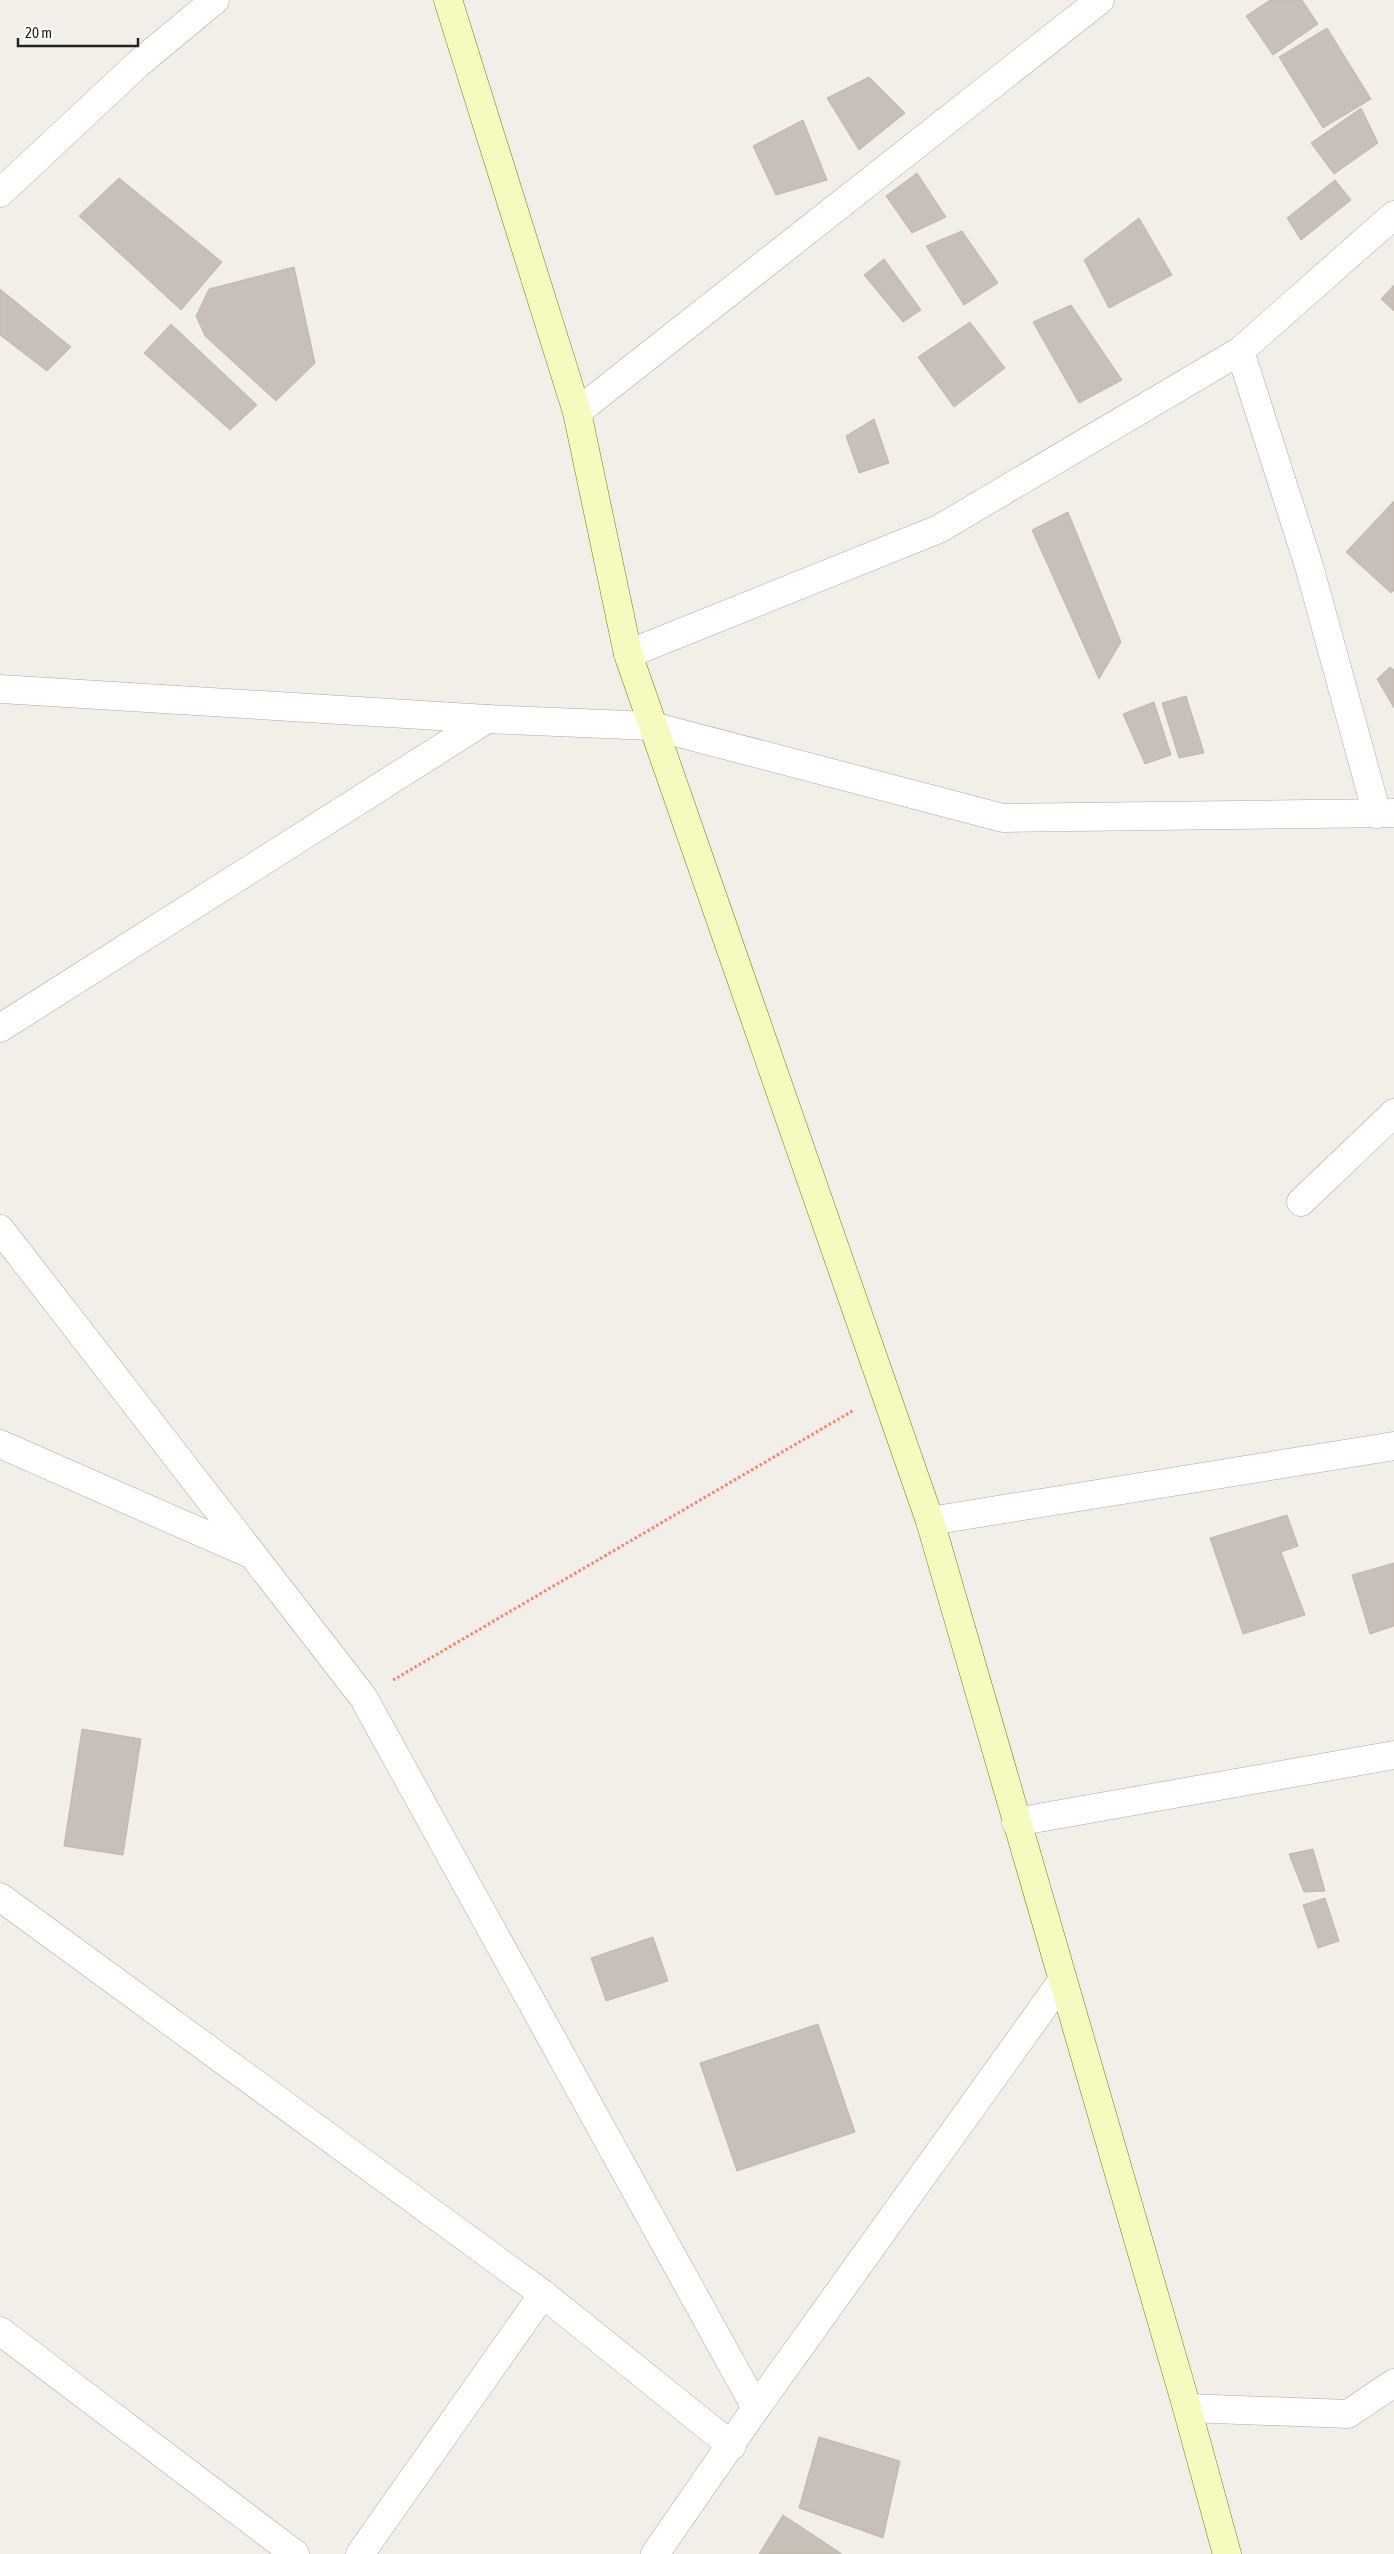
<svg xmlns="http://www.w3.org/2000/svg" width="1394" height="2554" font-family="'Asap Condensed',sans-serif">
  <style>
    .building { fill: #c7bfb8; stroke: #c4b6ab }
    .lines { fill: none; stroke-linecap: round; stroke-linejoin: round }
    .street-casing { stroke: #a9a9a9; stroke-width: 29 }
    .secondary-casing { stroke: #707d05; stroke-width: 29 }
    .path { stroke: #fa8072; stroke-width: 3; stroke-dasharray: 2.5 2.5; stroke-linecap: butt }
    .street { stroke: #fff; stroke-width: 28 }
    .secondary { stroke: #f7fabf; stroke-width: 28 }
  </style>
  <rect width="100%" height="100%" fill="#f2efe9"/>
  <g class="building">
    <polygon points="1270,0 1302,0 1318,24 1273,55 1246,16"/>
    <polygon points="1327,28 1371,99 1323,128 1279,57"/>
    <polygon points="869,77 905,113 859,150 827,98"/>
    <polygon points="1361,108 1378,143 1334,174 1311,143"/>
    <polygon points="803,120 827,180 776,195 753,146"/>
    <polygon points="917,173 946,217 912,233 886,196"/>
    <polygon points="119,178 222,262 181,310 79,216"/>
    <polygon points="1335,180 1351,200 1301,240 1287,218"/>
    <polygon points="1139,218 1172,275 1109,308 1084,260"/>
    <polygon points="962,231 998,283 964,305 926,246"/>
    <polygon points="884,259 921,310 903,322 864,275"/>
    <polygon points="294,267 315,363 276,401 205,336 196,316 209,289"/>
    <polygon points="1394,285 1394,311 1381,299"/>
    <polygon points="0,289 71,347 47,371 0,335"/>
    <polygon points="1071,305 1122,380 1079,403 1033,322"/>
    <polygon points="970,322 1005,368 954,407 918,357"/>
    <polygon points="171,324 257,405 230,430 144,353"/>
    <polygon points="874,419 889,463 859,473 846,436"/>
    <polygon points="1394,501 1394,590 1391,593 1346,552"/>
    <polygon points="1068,512 1121,642 1099,679 1032,530"/>
    <polygon points="1390,667 1394,670 1394,708 1377,679"/>
    <polygon points="1186,696 1204,753 1179,758 1162,703"/>
    <polygon points="1154,702 1171,755 1145,764 1123,714"/>
    <polygon points="1287,1515 1298,1546 1281,1552 1305,1615 1243,1634 1210,1538"/>
    <polygon points="1394,1563 1394,1626 1370,1634 1352,1575"/>
    <polygon points="82,1729 141,1739 123,1855 64,1846"/>
    <polygon points="1313,1849 1325,1891 1304,1892 1289,1854"/>
    <polygon points="1325,1898 1339,1941 1318,1948 1303,1905"/>
    <polygon points="653,1937 668,1981 606,2001 591,1958"/>
    <polygon points="818,2024 855,2132 737,2171 700,2063"/>
    <polygon points="819,2437 900,2461 883,2538 799,2508"/>
    <polygon points="783,2515 842,2554 759,2554"/>
  </g>
  <g class="lines">
    <g class="street-casing">
      <g id="street">
        <polyline points="0,193 139,63 215,0"/>
        <polyline points="1240,351 1309,566 1377,814"/>
        <polyline points="577,412 1100,0"/>
        <polyline points="628,654 939,529 1240,351 1394,215"/>
        <polyline points="0,689 487,719 652,726 1003,818 1394,813"/>
        <polyline points="0,1028 487,719"/>
        <polyline points="1301,1202 1394,1113"/>
        <polyline points="0,1229 363,1697 756,2408"/>
        <polyline points="0,1444 248,1553"/>
        <polyline points="930,1521 1394,1446"/>
        <polyline points="1016,1822 1394,1755"/>
        <polyline points="0,1897 543,2294 732,2446"/>
        <polyline points="0,2331 295,2554"/>
        <polyline points="1187,2408 1348,2414 1394,2383"/>
        <polyline points="360,2554 543,2294"/>
        <polyline points="655,2554 756,2408 1062,1981"/>
      </g>
    </g>
    <g class="secondary-casing">
      <polyline id="secondary" points="448,0 577,412 628,654 930,1521 1187,2408 1227,2554"/>
    </g>
    <polyline class="path" points="393,1680 854,1410"/>
    <use href="#street" class="street"/>
    <use href="#secondary" class="secondary"/>
  </g>
  <path d="M18 38v8h120v-8" fill="none" stroke="#222222" stroke-width="2.5"/>
  <text x="25" y="38" font-size="15" fill="#222222" stroke="#ffffff" stroke-width="4" paint-order="stroke">20 m</text>
</svg>
